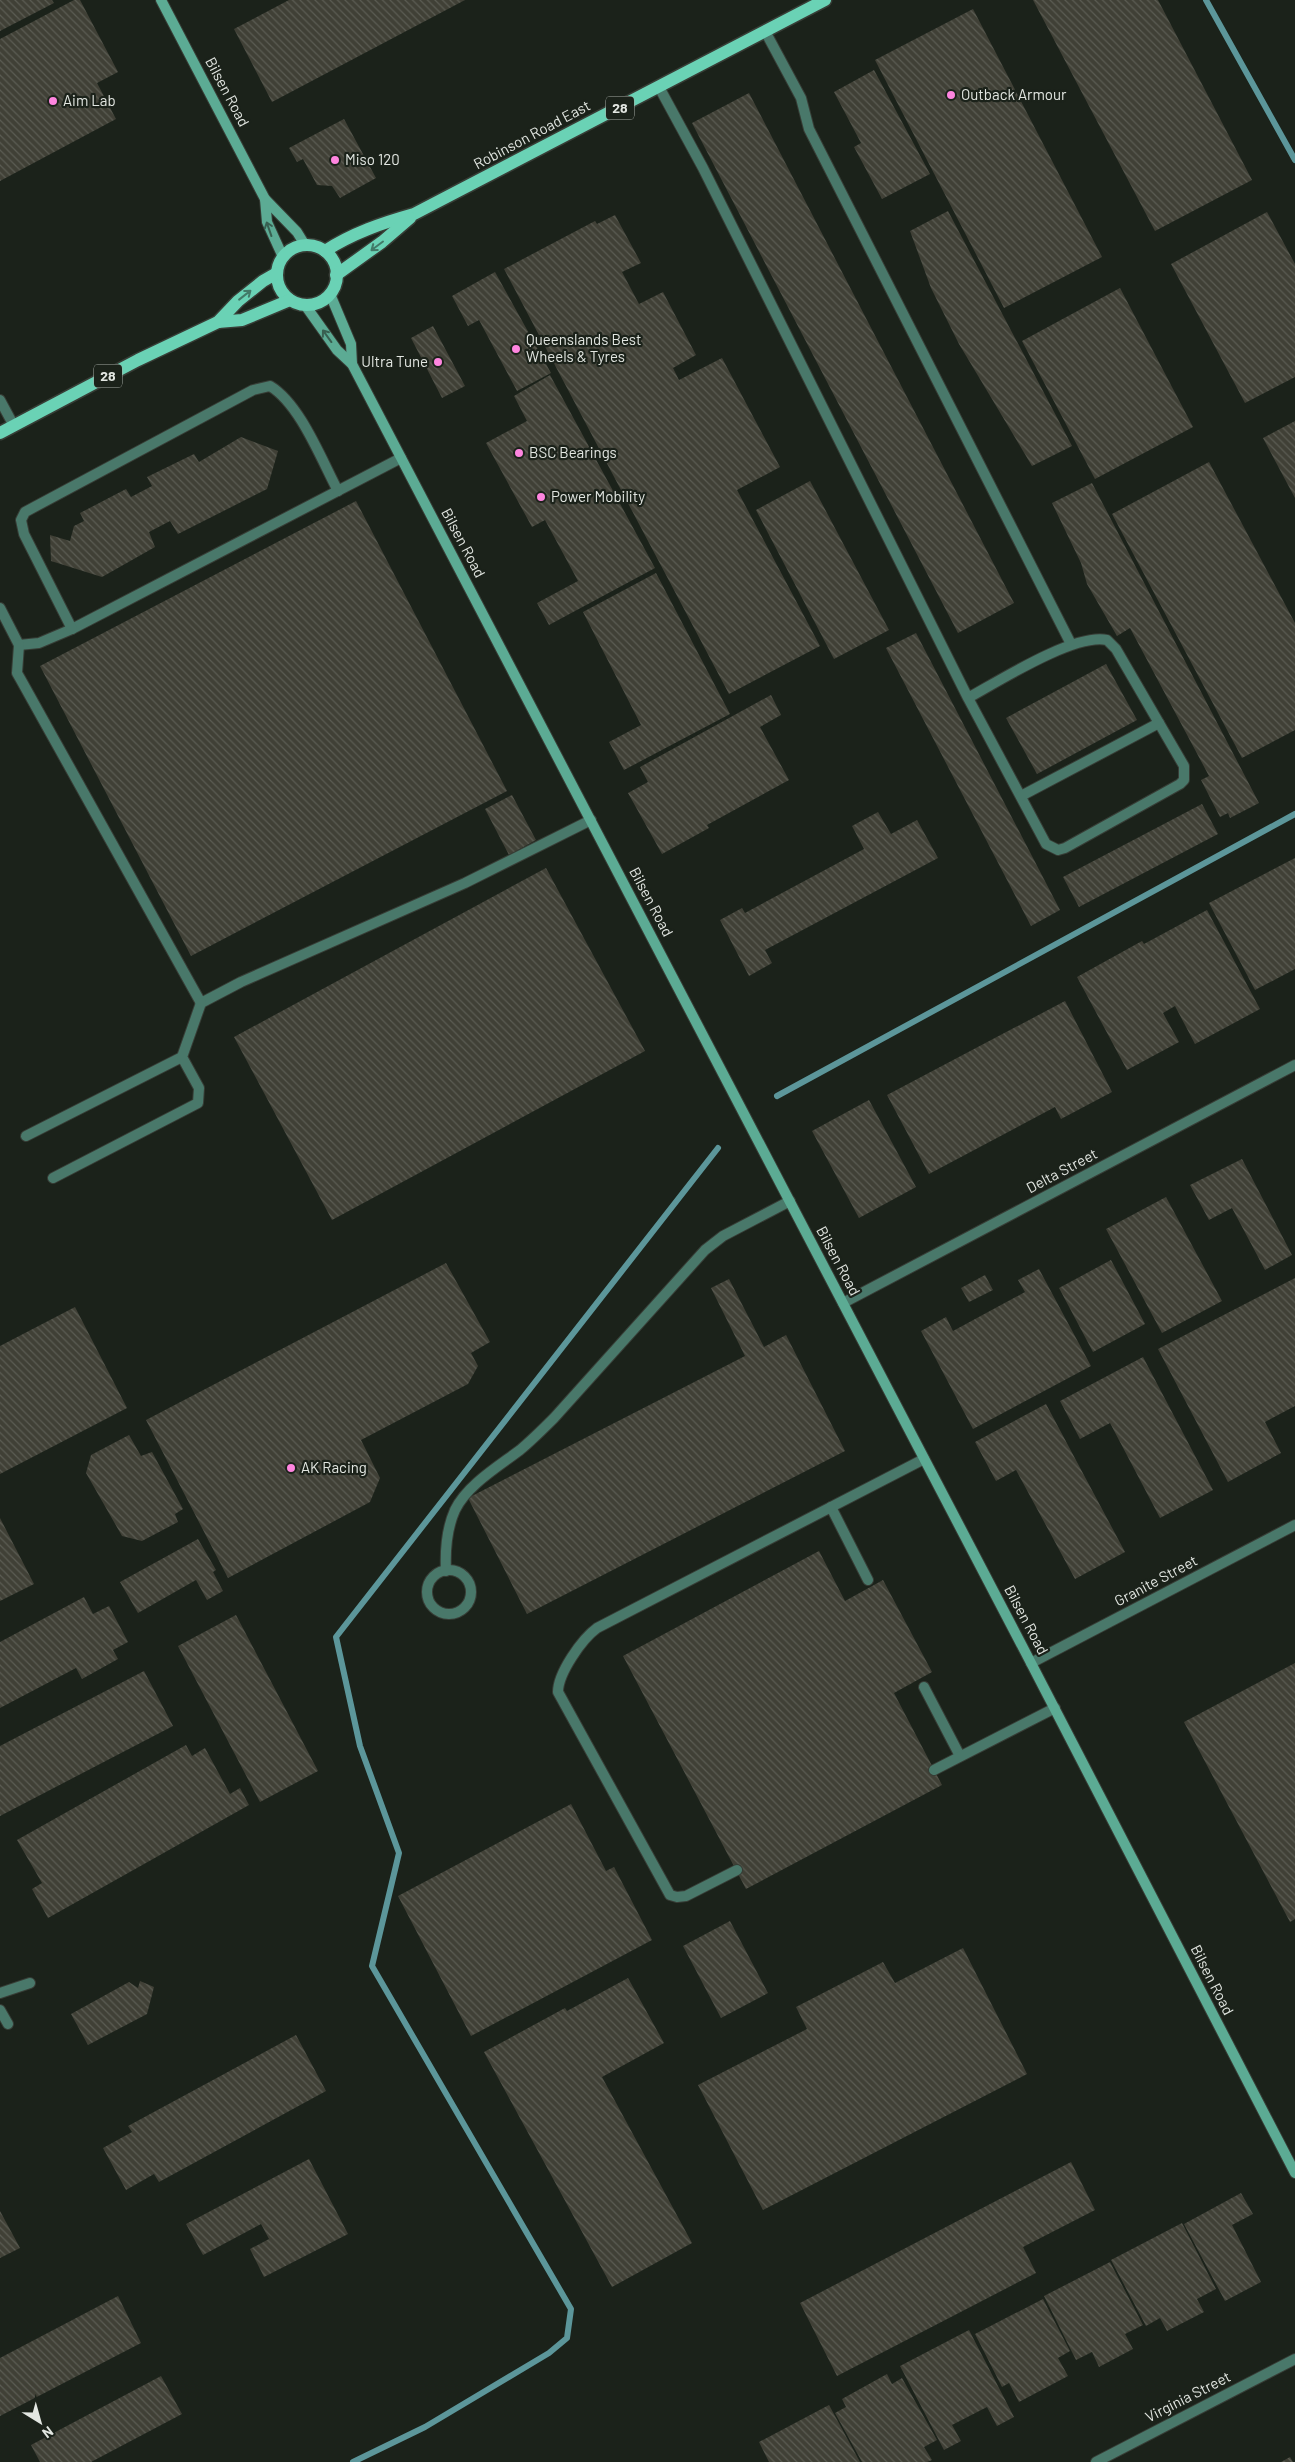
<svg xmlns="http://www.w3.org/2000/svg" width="1295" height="2462" font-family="Barlow,sans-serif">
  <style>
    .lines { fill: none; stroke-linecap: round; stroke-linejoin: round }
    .stream { stroke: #5c969a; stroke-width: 6 }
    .building { fill: url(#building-back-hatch) }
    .lane-casing { stroke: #373d36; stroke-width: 12 }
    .street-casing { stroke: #373d36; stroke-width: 12 }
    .secondary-casing { stroke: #373d36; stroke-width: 12 }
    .primary-casing { stroke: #373d36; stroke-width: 15 }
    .lane { stroke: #49786a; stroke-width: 10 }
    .street { stroke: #49786a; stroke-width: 10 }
    .secondary { stroke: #5cab94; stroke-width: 10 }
    .primary { stroke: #6ad2b5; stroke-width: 12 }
    .oneway { stroke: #386051 }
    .oneway2 { stroke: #427a68 }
    .poi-dot { fill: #fe85df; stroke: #1b221a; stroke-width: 2 }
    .labels { text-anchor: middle; stroke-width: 4.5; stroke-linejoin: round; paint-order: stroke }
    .shield { fill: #1b221a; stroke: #a6aba5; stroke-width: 1 }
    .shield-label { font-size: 14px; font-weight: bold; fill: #e2e6e1 }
    .street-label { font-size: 15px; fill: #e2e6e1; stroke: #1b221a }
    .poi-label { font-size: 15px; fill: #e2e6e1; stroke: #1b221a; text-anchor: start }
  </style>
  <defs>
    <pattern id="building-back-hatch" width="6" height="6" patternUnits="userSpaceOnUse" patternTransform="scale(1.25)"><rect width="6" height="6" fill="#404036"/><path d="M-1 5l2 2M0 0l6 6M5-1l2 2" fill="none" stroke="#5b5c53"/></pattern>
  </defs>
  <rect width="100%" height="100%" fill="#1b221a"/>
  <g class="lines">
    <g class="stream">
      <polyline points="1206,0 1295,160"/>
      <polyline points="777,1096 1295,814"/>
      <polyline points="353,2462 425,2427 549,2353 567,2338 571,2309 372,1966 399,1853 360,1746 336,1637 718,1148"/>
    </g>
  </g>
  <g class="building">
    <polygon points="0,0 52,0 54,3 0,31"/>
    <polygon points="74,0 80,0 118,72 97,83 116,119 0,181 0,39"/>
    <polygon points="289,0 465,0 272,102 234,29"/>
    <polygon points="1033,0 1158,0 1252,180 1155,231"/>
    <polygon points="973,9 1102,257 1004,308 875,60"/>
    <polygon points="874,70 930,174 882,199 854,147 861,143 834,92"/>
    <polygon points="749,93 1014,603 958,633 692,123"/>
    <polygon points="344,119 376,178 340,198 332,186 317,185 303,159 297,162 289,148"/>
    <polygon points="948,211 1072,446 1032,466 959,344 931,288 910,231"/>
    <polygon points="1267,212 1295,264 1295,377 1245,403 1171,264"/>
    <polygon points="615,215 641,263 622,272 639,304 663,292 696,355 673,368 679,380 722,358 780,467 737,490 820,646 729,694 504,269 595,221 597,224"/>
    <polygon points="495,272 551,373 517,391 479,320 468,326 452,296"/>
    <polygon points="1120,288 1193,427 1095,479 1022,341"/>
    <polygon points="433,326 465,386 442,398 411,338"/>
    <polygon points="550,375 655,568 549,625 537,603 578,581 545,520 532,527 486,443 527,421 514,396"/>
    <polygon points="1295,421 1295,498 1263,438"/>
    <polygon points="241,437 278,451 267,489 178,534 170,521 149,532 155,547 102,577 51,561 50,535 70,541 74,526 84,521 80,513 126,489 131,497 152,486 147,477 194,454 199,462"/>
    <polygon points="1209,462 1295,623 1295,730 1242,758 1112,514"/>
    <polygon points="810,481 889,630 834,659 756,510"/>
    <polygon points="1092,483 1259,803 1230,818 1228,813 1220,817 1201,780 1209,776 1130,628 1117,636 1087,584 1081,563 1052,503"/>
    <polygon points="356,501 507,791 191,956 40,666"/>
    <polygon points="656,573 730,714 624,770 609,742 641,725 583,612"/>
    <polygon points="916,633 1060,910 1031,926 886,648"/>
    <polygon points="1106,664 1137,720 1037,774 1006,718"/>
    <polygon points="771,695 781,715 760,727 789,780 707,825 709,828 662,854 628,793 648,782 640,767"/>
    <polygon points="512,795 536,840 509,855 485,809"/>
    <polygon points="1202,804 1218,834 1079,907 1063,877"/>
    <polygon points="878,812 891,834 917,820 938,858 765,950 772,963 749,976 720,920 742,908 745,913 864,849 852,826"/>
    <polygon points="1295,858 1295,969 1255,990 1209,903"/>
    <polygon points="546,868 645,1051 332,1220 234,1037"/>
    <polygon points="1207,910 1260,1009 1195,1044 1175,1006 1163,1013 1179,1042 1127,1070 1077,977 1142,941 1144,944"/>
    <polygon points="1065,1001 1112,1092 1061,1119 1055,1107 929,1174 887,1095"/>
    <polygon points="869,1100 916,1187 859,1218 812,1131"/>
    <polygon points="1242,1159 1292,1255 1265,1270 1232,1208 1209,1220 1190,1185"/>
    <polygon points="1166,1197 1222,1301 1162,1333 1106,1229"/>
    <polygon points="1111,1260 1145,1324 1093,1352 1059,1288"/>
    <polygon points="446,1263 490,1342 471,1353 478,1366 468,1384 361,1440 380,1478 370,1502 228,1578 146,1420"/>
    <polygon points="1039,1269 1091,1366 973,1429 921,1331 946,1317 953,1331 1025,1292 1018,1280"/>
    <polygon points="985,1275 993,1290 969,1302 961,1288"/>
    <polygon points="1295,1278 1295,1406 1265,1422 1281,1453 1228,1482 1158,1349"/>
    <polygon points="729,1279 764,1347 786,1335 845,1451 527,1614 468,1498 745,1356 711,1288"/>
    <polygon points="75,1307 127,1408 0,1474 0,1346"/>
    <polygon points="1143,1357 1213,1490 1160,1518 1110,1423 1080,1439 1060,1401"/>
    <polygon points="1046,1404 1125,1552 1075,1579 1016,1470 996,1481 975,1442"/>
    <polygon points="129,1435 141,1456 152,1452 183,1509 175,1514 178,1522 142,1541 122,1536 86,1473 91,1455"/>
    <polygon points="0,1518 34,1584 0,1601"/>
    <polygon points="198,1539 216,1570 213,1572 223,1591 207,1600 196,1580 138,1613 120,1582"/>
    <polygon points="819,1551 845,1601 883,1580 932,1672 894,1693 942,1785 746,1889 623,1656"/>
    <polygon points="84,1597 93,1614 109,1606 128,1642 113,1650 118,1659 82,1679 76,1668 0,1708 0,1642"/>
    <polygon points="236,1615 318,1771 260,1802 178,1646"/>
    <polygon points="1295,1663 1295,1919 1290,1922 1184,1722"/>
    <polygon points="144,1671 173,1726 0,1816 0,1746"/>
    <polygon points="186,1745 192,1756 205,1748 230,1794 240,1788 249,1805 48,1918 32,1889 42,1883 17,1840"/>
    <polygon points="571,1804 606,1871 614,1867 652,1940 471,2036 398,1896"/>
    <polygon points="730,1921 768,1993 721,2018 683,1946"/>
    <polygon points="963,1948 1027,2074 763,2210 698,2085 807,2029 796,2007 883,1962 895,1983"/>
    <polygon points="628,1978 664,2043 602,2077 692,2243 612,2287 484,2052 565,2008 567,2011"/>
    <polygon points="140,1981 154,1987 147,2014 88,2045 71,2014 129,1982 138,1988"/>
    <polygon points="296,2035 326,2091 159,2182 154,2174 126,2190 103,2148 132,2132 128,2126"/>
    <polygon points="309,2159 348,2234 264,2277 250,2249 269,2239 261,2224 203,2255 186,2224"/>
    <polygon points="1071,2162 1095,2210 1023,2247 1036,2273 837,2376 800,2303"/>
    <polygon points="1241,2193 1253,2214 1232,2225 1261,2282 1225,2301 1184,2224"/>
    <polygon points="0,2211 20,2248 0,2258"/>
    <polygon points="1182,2223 1216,2289 1197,2299 1204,2312 1167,2331 1160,2318 1146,2326 1111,2260"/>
    <polygon points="1110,2262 1143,2325 1125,2334 1133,2349 1099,2367 1092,2352 1076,2360 1044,2296"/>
    <polygon points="118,2296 141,2343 0,2416 0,2358"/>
    <polygon points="1043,2299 1070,2351 1058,2358 1068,2376 1019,2402 1009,2383 1002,2387 975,2334"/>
    <polygon points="969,2330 1014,2417 997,2426 987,2407 952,2425 961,2441 944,2450 900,2366"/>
    <polygon points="887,2374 892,2384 902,2378 937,2440 924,2447 932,2460 927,2462 862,2462 835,2413 846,2407 842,2399"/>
    <polygon points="161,2376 182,2414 91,2462 40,2462 31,2445"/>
    <polygon points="829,2405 860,2462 769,2462 759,2442"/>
    <polygon points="1290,2457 1293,2462 1281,2462"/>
  </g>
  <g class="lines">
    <g class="lane-casing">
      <g id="lane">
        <polyline points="765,31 801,98 809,129 1071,644"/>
        <path d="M659,87L703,168L968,698L1046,844L1058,850L1065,848L1180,784L1184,780V766L1116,649L1107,640C1074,633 999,681 968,698"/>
        <polyline points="0,608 19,645 39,643 72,629 401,458"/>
        <path d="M72,629L24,534L21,520L25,512L253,390L270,386C300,404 321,459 338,491"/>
        <polyline points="19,645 17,673 21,680 201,1003 241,982 465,883 591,820"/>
        <polyline points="1021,796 1159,723"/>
        <polyline points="26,1136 182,1057"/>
        <polyline points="53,1178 198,1103 199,1088 182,1057 201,1003"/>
        <polyline points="831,1507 868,1580"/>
        <circle cx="449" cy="1592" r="22"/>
        <path d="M446,1571C445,1550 446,1530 455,1510C467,1485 499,1466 520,1450C532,1440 543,1429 554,1418L705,1250L723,1236L790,1201"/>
        <polyline points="924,1687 960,1756"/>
        <polyline points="934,1770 1055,1708"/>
        <path d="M737,1870L686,1896L677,1897L670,1895L558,1692C558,1673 582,1639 597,1628L924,1459"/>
        <polyline points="0,1993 30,1983"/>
        <polyline points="0,2010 8,2024"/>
      </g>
    </g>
    <g class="street-casing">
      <g id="street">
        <polyline points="0,400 14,426"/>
        <polyline points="843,1303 1295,1065"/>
        <polyline points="1031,1663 1295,1525"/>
        <polyline points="1096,2462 1295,2359"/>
      </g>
    </g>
    <g class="secondary-casing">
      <g id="secondary">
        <polyline points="161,0 265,199 297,232 305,245"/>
        <polyline points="265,199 267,222 283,257"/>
        <polyline points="330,294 351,344 352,364"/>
        <polyline points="305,305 337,350 352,364 1031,1663 1295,2173"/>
      </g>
    </g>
    <g class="primary-casing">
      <g id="primary">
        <circle cx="307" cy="275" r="30"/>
        <path d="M325,251C353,233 382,223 414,214L825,0"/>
        <polyline points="336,275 382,242 410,218"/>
        <polyline points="218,322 242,320 290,300"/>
        <polyline points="0,433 138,360 218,322 238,301 263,281 277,273"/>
      </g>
    </g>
    <use href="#lane" class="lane"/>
    <use href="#street" class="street"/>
    <use href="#secondary" class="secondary"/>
    <use href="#primary" class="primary"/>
  </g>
  <defs><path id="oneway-shaft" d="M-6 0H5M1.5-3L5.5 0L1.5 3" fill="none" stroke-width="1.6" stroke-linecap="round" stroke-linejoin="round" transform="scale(1.25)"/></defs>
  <g class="oneway">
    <use href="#oneway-shaft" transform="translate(269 229) rotate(-109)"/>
    <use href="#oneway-shaft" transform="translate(327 336) rotate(-126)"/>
  </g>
  <g class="oneway2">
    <use href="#oneway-shaft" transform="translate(377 246) rotate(143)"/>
    <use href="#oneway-shaft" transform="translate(245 295) rotate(-38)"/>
  </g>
  <g class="poi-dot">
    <circle cx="951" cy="95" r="5"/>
    <circle cx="53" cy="101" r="5"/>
    <circle cx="335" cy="160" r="5"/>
    <circle cx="516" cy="349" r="5"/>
    <circle cx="438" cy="362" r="5"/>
    <circle cx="519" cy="453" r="5"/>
    <circle cx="541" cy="497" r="5"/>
    <circle cx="291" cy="1468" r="5"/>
  </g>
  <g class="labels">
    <g class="shield">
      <rect x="606" y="96.5" width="28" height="23" rx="4"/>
      <rect x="94" y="364.5" width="28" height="23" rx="4"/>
    </g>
    <g class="shield-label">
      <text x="620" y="113">28</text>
      <text x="108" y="381">28</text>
    </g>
    <g class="street-label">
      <text transform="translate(227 92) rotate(62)" y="5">Bilsen Road</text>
      <text transform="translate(532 135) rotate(-28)" y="5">Robinson Road East</text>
      <text transform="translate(463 543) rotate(62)" y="5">Bilsen Road</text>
      <text transform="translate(651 902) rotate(62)" y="5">Bilsen Road</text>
      <text transform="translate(1062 1171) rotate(-28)" y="5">Delta Street</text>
      <text transform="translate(838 1261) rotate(62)" y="5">Bilsen Road</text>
      <text transform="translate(1156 1581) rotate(-28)" y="5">Granite Street</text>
      <text transform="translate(1026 1620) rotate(62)" y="5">Bilsen Road</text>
      <text transform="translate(1212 1980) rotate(63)" y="5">Bilsen Road</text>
      <text transform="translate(1188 2397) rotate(-27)" y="5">Virginia Street</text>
    </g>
    <g class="poi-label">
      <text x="961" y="100">Outback Armour</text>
      <text x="63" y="106">Aim Lab</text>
      <text x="345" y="165">Miso 120</text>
      <text x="526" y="345">Queenslands Best<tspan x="526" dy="17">Wheels &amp; Tyres</tspan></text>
      <text x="428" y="367" text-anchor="end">Ultra Tune</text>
      <text x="529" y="458">BSC Bearings</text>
      <text x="551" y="502">Power Mobility</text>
      <text x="301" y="1473">AK Racing</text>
    </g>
  </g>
  <g transform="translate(40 2422) rotate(143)" stroke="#1b221a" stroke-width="4" paint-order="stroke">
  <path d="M0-4L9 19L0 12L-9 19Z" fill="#e2e6e1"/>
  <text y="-8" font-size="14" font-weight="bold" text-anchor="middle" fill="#e2e6e1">N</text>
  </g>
</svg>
